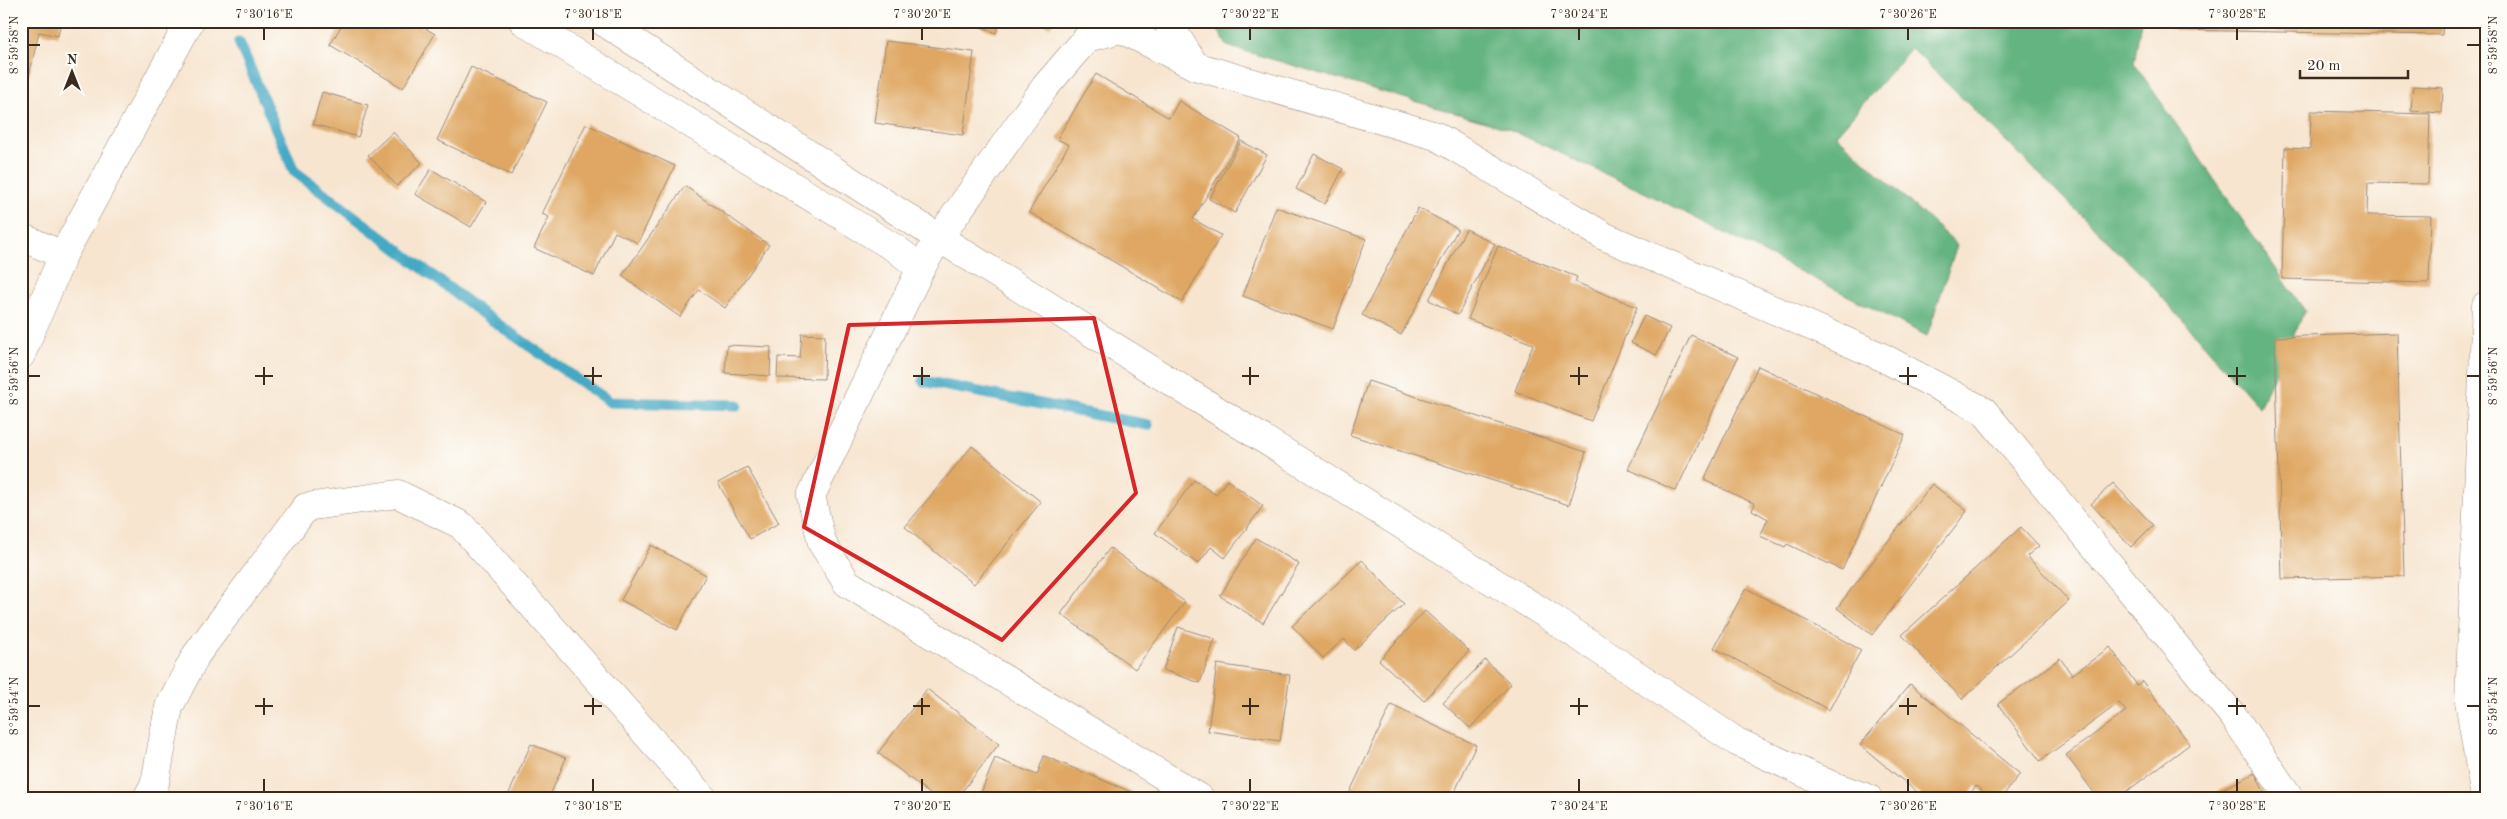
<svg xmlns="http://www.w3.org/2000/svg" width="2507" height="819" font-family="'Old Standard TT',serif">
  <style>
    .forest { fill: #63b480; stroke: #4f6f4f }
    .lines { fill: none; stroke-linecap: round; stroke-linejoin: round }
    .stream { stroke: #44a9c4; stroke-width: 11 }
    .building { fill: #dfa764 }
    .street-casing { stroke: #987; stroke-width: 29 }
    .street { stroke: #fff; stroke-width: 28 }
    .marked { fill: none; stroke: #d62828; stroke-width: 4; stroke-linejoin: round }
    .ticks { fill: none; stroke: #3b2a1e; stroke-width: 2 }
    .neatline { fill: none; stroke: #3b2a1e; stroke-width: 2 }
    .ticks-label { font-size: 12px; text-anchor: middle; fill: #3b2a1e }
  </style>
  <rect width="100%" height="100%" fill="#fdfcf7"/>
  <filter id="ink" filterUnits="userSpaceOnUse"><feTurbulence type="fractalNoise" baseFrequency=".02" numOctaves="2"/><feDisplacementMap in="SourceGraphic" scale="10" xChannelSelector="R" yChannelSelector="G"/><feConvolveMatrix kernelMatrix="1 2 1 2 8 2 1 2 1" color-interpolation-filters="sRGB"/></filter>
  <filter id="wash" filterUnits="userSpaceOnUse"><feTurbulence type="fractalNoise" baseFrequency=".0096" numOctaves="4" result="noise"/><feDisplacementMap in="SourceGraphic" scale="20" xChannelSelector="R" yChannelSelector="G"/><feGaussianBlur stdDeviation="1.12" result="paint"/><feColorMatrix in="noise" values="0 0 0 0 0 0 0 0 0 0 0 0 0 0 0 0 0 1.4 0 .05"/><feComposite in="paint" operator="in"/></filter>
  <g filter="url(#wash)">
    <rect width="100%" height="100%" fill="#f7e5d0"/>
    <polygon class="forest" points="1213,21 2141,21 2134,63 2305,311 2259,407 2145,278 1911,48 1836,135 1957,245 1927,336 1650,195 1509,129 1227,46"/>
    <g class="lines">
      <g class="stream">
        <polyline points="239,42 294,171 482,313 610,402 737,405"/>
        <polyline points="923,381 1148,425"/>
      </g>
    </g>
    <g id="blocks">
      <g class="building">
        <polygon points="21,21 61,21 58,36 39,32 22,107"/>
        <polygon points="344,21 413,21 435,34 403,88 330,45"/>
        <polygon points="968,21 1001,21 996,33"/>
        <polygon points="1035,21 1053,21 1050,27"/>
        <polygon points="2174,21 2443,21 2442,35 2174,30"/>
        <polygon points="886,41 974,52 963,135 875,123"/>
        <polygon points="471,67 547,102 511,175 437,140"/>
        <polygon points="1096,74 1169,118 1179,101 1241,138 1193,219 1221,235 1182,302 1029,212 1069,145 1057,139"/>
        <polygon points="2413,86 2443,88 2442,113 2411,111"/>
        <polygon points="322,92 368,105 358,137 313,124"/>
        <polygon points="2311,111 2430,114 2428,184 2368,183 2367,215 2431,216 2429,283 2282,279 2285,148 2310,149"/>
        <polygon points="586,124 675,166 638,243 615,232 594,276 534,248 549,217 542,214"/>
        <polygon points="393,132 422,163 397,186 368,155"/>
        <polygon points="1241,141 1267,155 1235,213 1209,199"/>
        <polygon points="1314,154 1343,169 1325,204 1296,189"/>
        <polygon points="431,169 486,202 471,227 415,194"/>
        <polygon points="685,186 769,245 725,308 699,290 680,317 622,276"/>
        <polygon points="1276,207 1366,239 1333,329 1243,296"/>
        <polygon points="1418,208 1458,229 1401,335 1362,315"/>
        <polygon points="1466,229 1495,244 1458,315 1429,300"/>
        <polygon points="1498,246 1577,277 1575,282 1637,307 1591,421 1515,391 1533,344 1468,319"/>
        <polygon points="1644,316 1670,328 1656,355 1631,343"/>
        <polygon points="2397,333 2404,576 2282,579 2275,337"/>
        <polygon points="802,334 825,335 824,379 777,378 778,357 800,358"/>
        <polygon points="1691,335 1738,357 1676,491 1628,469"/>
        <polygon points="727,345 771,347 770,376 725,373"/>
        <polygon points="1758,366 1905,435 1842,570 1787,544 1785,547 1760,536 1768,519 1752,510 1755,504 1704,480"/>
        <polygon points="1368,381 1586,452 1569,505 1350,435"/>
        <polygon points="972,446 1041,502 974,584 905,527"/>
        <polygon points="747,467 779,523 750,539 718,483"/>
        <polygon points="1194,480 1216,495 1227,480 1263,506 1225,558 1211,547 1198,564 1155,533"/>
        <polygon points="2113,483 2153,525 2131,547 2091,504"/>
        <polygon points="1932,484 1967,511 1872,635 1837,608"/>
        <polygon points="2021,527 2039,546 2027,556 2069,601 1962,699 1902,635"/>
        <polygon points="1256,538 1299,564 1263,623 1220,596"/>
        <polygon points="651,545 706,575 677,630 621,600"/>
        <polygon points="1110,548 1185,602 1135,669 1061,614"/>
        <polygon points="1362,560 1404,604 1354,650 1344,639 1323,658 1292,626"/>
        <polygon points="1746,588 1861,650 1829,710 1714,648"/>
        <polygon points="1425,611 1469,651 1424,701 1379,660"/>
        <polygon points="1178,627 1215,639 1200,683 1163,670"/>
        <polygon points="2110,647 2137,685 2142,681 2190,744 2118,798 2098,798 2066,755 2126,711 2119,703 2040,761 1998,704 2060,658 2072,675"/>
        <polygon points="1485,660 1511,684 1470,728 1443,703"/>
        <polygon points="1217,664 1290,675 1280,741 1208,731"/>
        <polygon points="1910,684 2020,774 2001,798 1991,798 1976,786 1967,798 1924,798 1860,745"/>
        <polygon points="927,689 999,744 957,798 935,798 878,753"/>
        <polygon points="1391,705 1476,745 1452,798 1347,798"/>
        <polygon points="531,744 566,758 549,798 507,798"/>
        <polygon points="1044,756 1146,798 979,798 995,758 1037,775"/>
        <polygon points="2255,773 2267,798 2204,798"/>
      </g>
    </g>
  </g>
  <g filter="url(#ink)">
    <use href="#blocks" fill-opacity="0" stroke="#987" stroke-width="1"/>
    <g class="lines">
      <g class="street-casing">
        <g id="street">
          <polyline points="523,21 896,249 921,268"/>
          <polyline points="602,21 939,238 1544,613 1737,742 1833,786 1868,798"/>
          <polyline points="1167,21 1195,66"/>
          <polyline points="21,237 63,255"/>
          <polyline points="21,355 63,255 190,21"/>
          <polyline points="147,798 155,783 169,707 196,655 306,507 398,494 461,525 703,798"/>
          <polyline points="1200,798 847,583 822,543 811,496 921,268 939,238 1045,87 1087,38 1121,29 1195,66 1436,136 1604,236 1882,357 1984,411 2234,717 2290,798"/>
          <polyline points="2485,798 2469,701 2486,305"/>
        </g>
      </g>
      <use href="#street" class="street"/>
    </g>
  </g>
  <path class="marked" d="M1094,318L1136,493L1002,640L804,527L849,325Z"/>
  <path class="ticks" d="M264,28V40M593,28V40M922,28V40M1250,28V40M1579,28V40M1908,28V40M2237,28V40M28,45H40M2467,45H2480M264,367V385M593,367V385M922,367V385M1250,367V385M1579,367V385M1908,367V385M2237,367V385M28,376H40M255,376H273M584,376H602M913,376H930M1242,376H1259M1570,376H1588M1899,376H1917M2228,376H2246M2467,376H2480M264,698V715M593,698V715M922,698V715M1250,698V715M1579,698V715M1908,698V715M2237,698V715M28,706H40M255,706H273M584,706H602M913,706H930M1242,706H1259M1570,706H1588M1899,706H1917M2228,706H2246M2467,706H2480M264,779V792M593,779V792M922,779V792M1250,779V792M1579,779V792M1908,779V792M2237,779V792"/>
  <rect width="2507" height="819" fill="none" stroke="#fdfcf7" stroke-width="55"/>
  <g transform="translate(72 72)" stroke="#fdfcf7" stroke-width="4" paint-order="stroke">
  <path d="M0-4L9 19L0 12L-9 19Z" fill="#3b2a1e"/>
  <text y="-8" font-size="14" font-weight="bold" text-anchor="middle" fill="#3b2a1e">N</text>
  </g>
  <path d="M2300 70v8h108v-8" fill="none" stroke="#3b2a1e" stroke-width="2.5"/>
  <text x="2307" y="70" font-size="15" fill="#3b2a1e" stroke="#fdfcf7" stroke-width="4" paint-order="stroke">20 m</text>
  <rect x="28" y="28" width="2452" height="764" class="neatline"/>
  <g class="ticks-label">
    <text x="264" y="18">7°30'16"E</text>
    <text x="593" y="18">7°30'18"E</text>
    <text x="922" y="18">7°30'20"E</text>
    <text x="1250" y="18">7°30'22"E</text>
    <text x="1579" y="18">7°30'24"E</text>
    <text x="1908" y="18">7°30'26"E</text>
    <text x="2237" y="18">7°30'28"E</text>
    <text transform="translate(14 45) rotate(-90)" y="4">8°59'58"N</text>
    <text transform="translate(2493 45) rotate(-90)" y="4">8°59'58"N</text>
    <text transform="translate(14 376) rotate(-90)" y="4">8°59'56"N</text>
    <text transform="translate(2493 376) rotate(-90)" y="4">8°59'56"N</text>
    <text transform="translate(14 706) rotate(-90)" y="4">8°59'54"N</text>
    <text transform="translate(2493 706) rotate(-90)" y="4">8°59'54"N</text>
    <text x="264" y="810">7°30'16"E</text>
    <text x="593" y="810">7°30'18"E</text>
    <text x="922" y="810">7°30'20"E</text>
    <text x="1250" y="810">7°30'22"E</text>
    <text x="1579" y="810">7°30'24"E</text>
    <text x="1908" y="810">7°30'26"E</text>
    <text x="2237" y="810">7°30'28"E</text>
  </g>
</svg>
